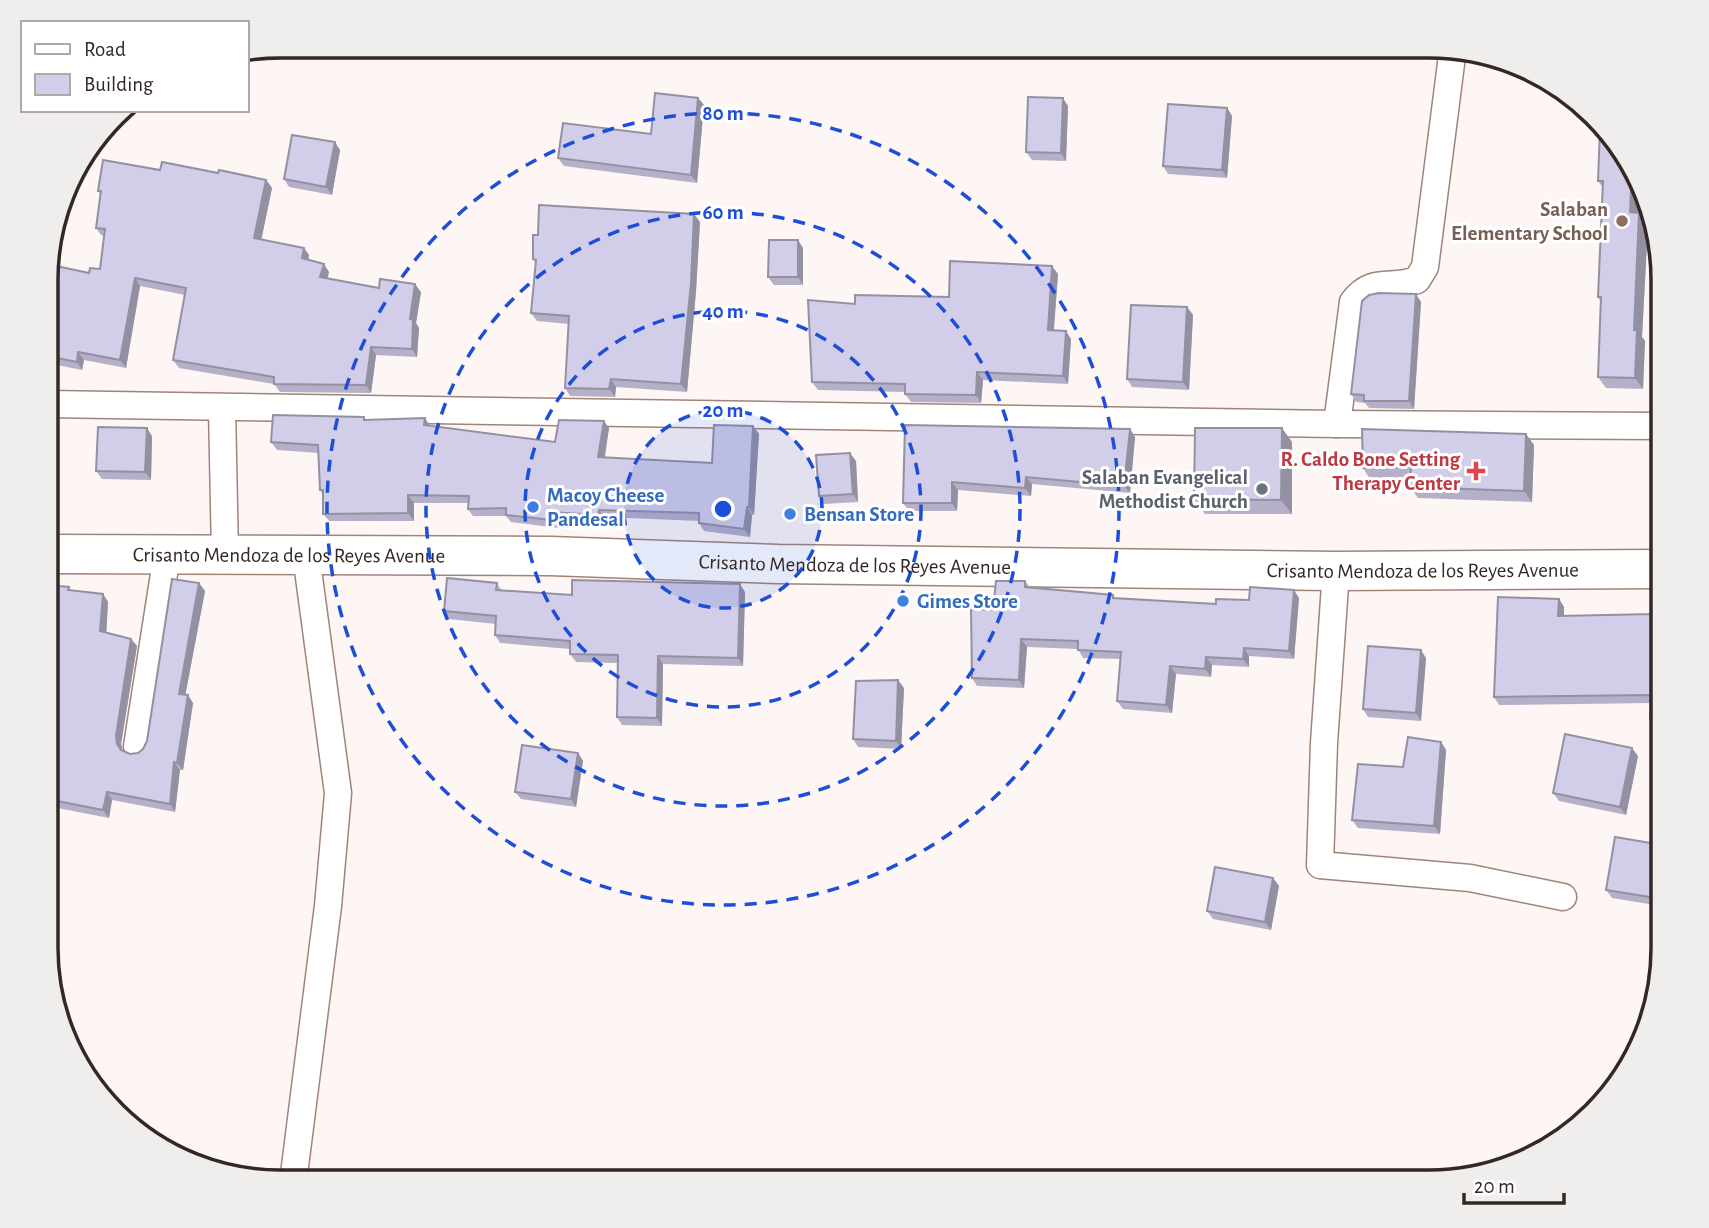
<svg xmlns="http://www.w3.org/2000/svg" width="1709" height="1228" font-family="'Alegreya Sans',sans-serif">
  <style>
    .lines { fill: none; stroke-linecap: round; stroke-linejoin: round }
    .minor-casing { stroke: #9f8479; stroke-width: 29 }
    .secondary-casing { stroke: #9f8479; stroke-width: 41 }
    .minor { stroke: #fff; stroke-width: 26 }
    .secondary { stroke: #fff; stroke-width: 38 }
    .wall { fill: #b5b0c8 }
    .shaded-wall { fill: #9390a2 }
    .building { fill: #d2cde8; stroke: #9390a2; stroke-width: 2 }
    .ring { fill: none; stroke: #1d4ed8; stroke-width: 3.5; stroke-dasharray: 12 9 }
    .education-dot { fill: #8d6e63; stroke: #fff; stroke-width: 2.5 }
    .health-dot { fill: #e0444e; stroke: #fff; stroke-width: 2.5 }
    .worship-dot { fill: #6b7280; stroke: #fff; stroke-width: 2.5 }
    .shop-dot { fill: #3f7fe0; stroke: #fff; stroke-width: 2.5 }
    .labels { text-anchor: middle; stroke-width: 6; stroke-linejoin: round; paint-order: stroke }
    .education-label { font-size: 21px; font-weight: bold; fill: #785e54; stroke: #fff; text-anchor: end }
    .health-label { font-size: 21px; font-weight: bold; fill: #be3a42; stroke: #fff; text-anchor: end }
    .worship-label { font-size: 21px; font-weight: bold; fill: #5b616d; stroke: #fff; text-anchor: end }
    .shop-label { font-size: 21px; font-weight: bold; fill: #366cbe; stroke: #fff; text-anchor: start }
    .street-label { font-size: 21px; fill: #342824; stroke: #fff }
    .rim { fill: none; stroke: #342824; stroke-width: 3.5 }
    .centre { fill: #1d4ed8; stroke: #fff; stroke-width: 3.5 }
    .ring-label { font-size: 21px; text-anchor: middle; font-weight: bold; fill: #1d4ed8; stroke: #fff; stroke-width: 6; stroke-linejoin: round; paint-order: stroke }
  </style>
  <rect width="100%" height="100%" fill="#fdf6f4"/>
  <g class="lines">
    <g class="minor-casing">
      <g id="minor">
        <polyline points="47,404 1337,424 1663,426"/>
        <polyline points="222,408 225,555"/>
        <path d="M1337,424L1353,302C1372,276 1391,290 1417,280L1425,267L1453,48"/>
        <polyline points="1336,571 1324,743 1320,865 1470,878 1563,897"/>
        <polyline points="137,746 167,555"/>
        <polyline points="293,1182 328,906 338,793 306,555"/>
      </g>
    </g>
    <g class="secondary-casing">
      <g id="secondary">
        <path id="s1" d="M47,554L550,556L778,564L1336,571L1663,569"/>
      </g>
    </g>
    <use href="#minor" class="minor"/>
    <use href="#secondary" class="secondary"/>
  </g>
  <g class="wall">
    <polygon points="1108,46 1138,46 1138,51 1110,49"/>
    <polygon points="698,98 704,105 697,183 564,166 558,158 651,134"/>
    <polygon points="1068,106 1066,161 1032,160 1026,152"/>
    <polygon points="1227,108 1232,116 1227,178 1168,174 1163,166"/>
    <polygon points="340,150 332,195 289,187 284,179"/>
    <polygon points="160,170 218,173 266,180 272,188 261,240 304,248 309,255 308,260 329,272 327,278 379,288 421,292 416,323 419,328 417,357 376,355 371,393 280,392 274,384 179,368 173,360 185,295 140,286 126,368 84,360 82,370 47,363 47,264 89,273 100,269 104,236 101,235 96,228 100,194 98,191"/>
    <polygon points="1639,176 1640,180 1639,212 1648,224 1642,337 1645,341 1643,389 1606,388 1598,377 1601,302 1598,297 1603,188 1598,181"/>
    <polygon points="700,222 696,291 687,392 616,387 615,397 570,396 565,388 569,324 537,321 531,313 536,264 533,259"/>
    <polygon points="803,248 803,285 774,285 768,277"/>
    <polygon points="1058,274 1054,330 1071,339 1068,384 983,380 981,403 911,402 905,394 905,392 818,390 812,382 949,297"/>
    <polygon points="1421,302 1414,409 1369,408 1365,403 1356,402 1351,394"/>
    <polygon points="1187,307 1193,315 1189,390 1132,387 1127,379"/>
    <polygon points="364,417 366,420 430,426 555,442 609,428 605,458 712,463 753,426 759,434 754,515 752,515 750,537 704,531 699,523 699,521 604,517 604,523 556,519 559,528 511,522 506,516 473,516 468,509 468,503 414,503 414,521 329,521 323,514 323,495 320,490 319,453 277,450 271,442"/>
    <polygon points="905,425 1130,429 1135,437 1130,493 1032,484 1031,496 958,490 957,511 909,511 903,503"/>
    <polygon points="1526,434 1534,445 1532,502 1418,498 1410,487 1410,478 1370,479 1363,468"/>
    <polygon points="152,436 151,480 102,479 96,471"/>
    <polygon points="1292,442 1292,514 1205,514 1194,499"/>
    <polygon points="856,461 858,502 824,504 819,496"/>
    <polygon points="1025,581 1030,587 1113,595 1115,598 1216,604 1249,600 1299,598 1294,659 1249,656 1249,667 1212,665 1211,677 1176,674 1172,713 1123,709 1117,701 1121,659 1083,658 1078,649 1027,647 1024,688 977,686 972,678 993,610"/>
    <polygon points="1663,581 1663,727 1656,727 1650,719 1651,703 1499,705 1494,697 1559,599 1564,607 1564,616 1654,614"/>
    <polygon points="199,583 205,591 185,695 193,703 183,770 180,770 175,812 112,800 109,818 47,806 47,585 69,587 71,591 103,594 108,602 106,632 131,639 137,646 121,744 122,750 130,754 138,753 143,749 147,741"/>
    <polygon points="497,583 501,590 572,595 745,592 743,666 663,664 662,726 622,725 617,717 617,663 576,662 570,654 570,649 500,643 495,635 496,624 449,619 444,611"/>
    <polygon points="1426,658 1421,721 1368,717 1363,709"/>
    <polygon points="904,688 901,749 858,747 853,739"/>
    <polygon points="1441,742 1446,750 1440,834 1358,828 1352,820"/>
    <polygon points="578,753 583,761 576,807 521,799 515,792"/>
    <polygon points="1638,756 1626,815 1559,801 1553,793"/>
    <polygon points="1663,845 1663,896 1661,906 1612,898 1606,890"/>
    <polygon points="1273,878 1279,886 1271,930 1213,919 1207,911"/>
  </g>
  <g class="shaded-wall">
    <polygon points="698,98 704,105 697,183 691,175"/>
    <polygon points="1063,98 1068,106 1066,161 1061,153"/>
    <polygon points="1227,108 1232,116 1227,178 1222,170"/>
    <polygon points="335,142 340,150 332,195 326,187"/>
    <polygon points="1632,168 1639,176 1640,180 1638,224 1630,212"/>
    <polygon points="266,180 272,188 260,246 254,238"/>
    <polygon points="1639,213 1648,224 1642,337 1645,341 1643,389 1635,378 1634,330"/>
    <polygon points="694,214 700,222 696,291 687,392 681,384"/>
    <polygon points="798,240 803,248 803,285 798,277"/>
    <polygon points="304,248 309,255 307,266 302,258"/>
    <polygon points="324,264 329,272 326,285 320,277"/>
    <polygon points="1052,266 1058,274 1053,338 1048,330"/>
    <polygon points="135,278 140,286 126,368 120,360"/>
    <polygon points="415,284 421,292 416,323 419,328 417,357 412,349 410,319"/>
    <polygon points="1416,294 1421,302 1414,409 1409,401"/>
    <polygon points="1187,307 1193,315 1189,390 1183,382"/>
    <polygon points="1066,331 1071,339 1068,384 1063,376"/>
    <polygon points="371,347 376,355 371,393 366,385"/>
    <polygon points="78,352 84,360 82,370 77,362"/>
    <polygon points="977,372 983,380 981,403 976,395"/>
    <polygon points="611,379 616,387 615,397 609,389"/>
    <polygon points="425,418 430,426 424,425"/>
    <polygon points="604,421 609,428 603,465 598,457"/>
    <polygon points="753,426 759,434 754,515 749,507"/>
    <polygon points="147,428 152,436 151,480 145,472"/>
    <polygon points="1282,428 1292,442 1292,514 1281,500"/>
    <polygon points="1130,429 1135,437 1130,493 1124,486"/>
    <polygon points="1526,434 1534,445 1532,502 1524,491"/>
    <polygon points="850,453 856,461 858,502 853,494"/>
    <polygon points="1026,477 1032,484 1031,496 1025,488"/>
    <polygon points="952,482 958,490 957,511 952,503"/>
    <polygon points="408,495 414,503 414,521 408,513"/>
    <polygon points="747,507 752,515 750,537 744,529"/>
    <polygon points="599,510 604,517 604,523 598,515"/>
    <polygon points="551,512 556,519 559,528 553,520"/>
    <polygon points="199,583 205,591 184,702 179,694"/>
    <polygon points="740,584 745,592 743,666 738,658"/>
    <polygon points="1294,590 1299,598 1294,659 1289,651"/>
    <polygon points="103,594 108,602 106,639 100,631"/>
    <polygon points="1559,599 1564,607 1564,624 1558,616"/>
    <polygon points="131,639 137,646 121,744 123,752 117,744 116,736"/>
    <polygon points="1021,639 1027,647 1024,688 1019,680"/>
    <polygon points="1244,648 1249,656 1249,667 1243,659"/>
    <polygon points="1421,650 1426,658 1421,721 1416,713"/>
    <polygon points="658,656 663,664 662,726 657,718"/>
    <polygon points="1206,657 1212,665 1211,677 1205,669"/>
    <polygon points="1170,666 1176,674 1172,713 1166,705"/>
    <polygon points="898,680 904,688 901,749 896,741"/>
    <polygon points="188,695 193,703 183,770 177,763"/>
    <polygon points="1441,742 1446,750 1440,834 1434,826"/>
    <polygon points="1632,748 1638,756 1626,815 1620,807"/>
    <polygon points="578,753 583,761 576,807 571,799"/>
    <polygon points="174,762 180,770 175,812 170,804"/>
    <polygon points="107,792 112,800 109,818 103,810"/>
    <polygon points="1663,857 1663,896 1661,906 1656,898"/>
    <polygon points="1273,878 1279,886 1271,930 1265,922"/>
  </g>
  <g class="building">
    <polygon points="655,93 698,98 691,175 558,158 563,123 651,134"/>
    <polygon points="1028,97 1063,98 1061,153 1026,152"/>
    <polygon points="1168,104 1227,108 1222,170 1163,166"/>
    <polygon points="1600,128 1632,168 1630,212 1639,213 1634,330 1637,330 1635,378 1598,377 1601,297 1598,297 1603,181 1598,181"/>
    <polygon points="292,135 335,142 326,187 284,179"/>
    <polygon points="103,160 160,170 162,162 218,173 219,170 266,180 254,238 304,248 302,258 324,264 320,277 379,288 380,279 415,284 410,319 413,320 412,349 371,347 366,385 274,384 274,377 173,360 186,288 135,278 120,360 78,352 77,362 47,356 47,264 89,273 90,268 100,269 105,229 96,228 101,191 98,191"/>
    <polygon points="539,205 694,214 691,283 681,384 611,379 609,389 565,388 569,316 531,313 536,260 533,259 533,235 538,235"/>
    <polygon points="769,240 798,240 798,277 768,277"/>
    <polygon points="950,261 1052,266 1048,330 1066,331 1063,376 977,372 976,395 905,394 905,384 812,382 808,300 855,304 855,295 949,297"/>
    <polygon points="1379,293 1416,294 1409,401 1364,401 1364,395 1351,394 1362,301 1369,295"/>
    <polygon points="1131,305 1187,307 1183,382 1127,379"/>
    <polygon points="273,415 364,417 364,420 425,418 424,425 555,442 559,420 604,421 598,457 712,463 714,425 753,426 749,507 747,507 744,529 699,523 699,513 599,510 598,515 551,512 553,520 506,515 506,508 468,509 469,496 408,495 408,513 323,514 323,490 320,490 318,445 271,442"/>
    <polygon points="905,425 1130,429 1124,486 1026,477 1025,488 952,482 952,503 903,503"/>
    <polygon points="98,427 147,428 145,472 96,471"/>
    <polygon points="1195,428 1282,428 1281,500 1194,499"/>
    <polygon points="1362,429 1526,434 1524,491 1410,487 1411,467 1363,468"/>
    <polygon points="1663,445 1663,508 1660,507"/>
    <polygon points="850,453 853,494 819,496 816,455"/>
    <polygon points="447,578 497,583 496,590 572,595 572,580 740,584 738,658 658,656 657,718 617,717 618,655 570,654 570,641 495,635 496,616 444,611"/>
    <polygon points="172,579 199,583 179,694 188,695 177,763 174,762 170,804 107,792 103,810 47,799 47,585 69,587 68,590 103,594 100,631 131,639 116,736 117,744 121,750 130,754 138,753 143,749 147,741"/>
    <polygon points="996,581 1025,581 1025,587 1113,595 1113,598 1216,604 1216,599 1249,600 1250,587 1294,590 1289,651 1244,648 1243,659 1206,657 1205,669 1170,666 1166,705 1117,701 1121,652 1078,650 1078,641 1021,639 1019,680 972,678 971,609 993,610"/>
    <polygon points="1663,581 1663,720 1650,719 1651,695 1494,697 1498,597 1559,599 1558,616 1654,614 1656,583"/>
    <polygon points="1368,646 1421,650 1416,713 1363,709"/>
    <polygon points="898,680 896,741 853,739 856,681"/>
    <polygon points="1565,734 1632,748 1620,807 1553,793"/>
    <polygon points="1408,737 1441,742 1434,826 1352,820 1358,764 1403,767"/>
    <polygon points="522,745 578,753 571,799 515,792"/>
    <polygon points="1615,837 1663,845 1663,857 1656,898 1606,890"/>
    <polygon points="1215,867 1273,878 1265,922 1207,911"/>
  </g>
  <circle cx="723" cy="509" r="99" fill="#1d4ed8" fill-opacity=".12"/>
  <g class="ring">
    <circle cx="723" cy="509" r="99"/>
    <circle cx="723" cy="509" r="198"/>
    <circle cx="723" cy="509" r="297"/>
    <circle cx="723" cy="509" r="396"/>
  </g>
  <circle class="education-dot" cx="1622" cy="221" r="7"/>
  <path class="health-dot" d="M1472.5 460.5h7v7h7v7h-7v7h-7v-7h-7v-7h7z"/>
  <circle class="worship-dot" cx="1262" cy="489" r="7"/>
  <g class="shop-dot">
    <circle cx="533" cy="507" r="7"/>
    <circle cx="790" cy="514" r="7"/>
    <circle cx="903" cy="601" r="7"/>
  </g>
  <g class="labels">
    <g class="education-label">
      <text x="1608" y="216">Salaban<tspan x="1608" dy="24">Elementary School</tspan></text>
    </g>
    <g class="health-label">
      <text x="1460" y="466">R. Caldo Bone Setting<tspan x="1460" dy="24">Therapy Center</tspan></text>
    </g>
    <g class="worship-label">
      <text x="1248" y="484">Salaban Evangelical<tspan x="1248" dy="24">Methodist Church</tspan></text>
    </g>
    <g class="shop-label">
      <text x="547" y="502">Macoy Cheese<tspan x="547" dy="24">Pandesal</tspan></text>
      <text x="804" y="521">Bensan Store</text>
      <text x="917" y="608">Gimes Store</text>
    </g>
    <g class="street-label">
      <text dy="7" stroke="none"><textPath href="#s1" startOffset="242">Crisanto Mendoza de los Reyes Avenue</textPath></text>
      <text dy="7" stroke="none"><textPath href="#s1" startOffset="808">Crisanto Mendoza de los Reyes Avenue</textPath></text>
      <text dy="7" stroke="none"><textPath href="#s1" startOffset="1376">Crisanto Mendoza de los Reyes Avenue</textPath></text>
    </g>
  </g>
  <path d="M0 0H1709V1228H0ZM280 58H1429A222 222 0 0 1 1651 280V948A222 222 0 0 1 1429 1170H280A222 222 0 0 1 58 948V280A222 222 0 0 1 280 58Z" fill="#efeeed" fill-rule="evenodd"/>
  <path class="rim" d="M280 58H1429A222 222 0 0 1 1651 280V948A222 222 0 0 1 1429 1170H280A222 222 0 0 1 58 948V280A222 222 0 0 1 280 58Z"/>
  <circle cx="723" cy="509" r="10" class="centre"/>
  <g class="ring-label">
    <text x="723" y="120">80 m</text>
    <text x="723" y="219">60 m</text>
    <text x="723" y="318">40 m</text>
    <text x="723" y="417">20 m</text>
  </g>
  <rect x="21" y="21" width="228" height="91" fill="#ffffff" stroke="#aea9a7" stroke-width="2"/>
  <rect x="35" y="44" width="35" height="10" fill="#ffffff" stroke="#aea9a7" stroke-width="2"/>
  <text x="84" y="56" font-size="21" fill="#342824">Road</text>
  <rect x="35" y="74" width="35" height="21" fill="#d2cde8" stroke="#aea9a7" stroke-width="2"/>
  <text x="84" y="91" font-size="21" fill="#342824">Building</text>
  <path d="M1464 1193v10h100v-10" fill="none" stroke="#342824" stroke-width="3.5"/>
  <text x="1474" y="1193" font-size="21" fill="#342824" stroke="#ffffff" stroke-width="5" paint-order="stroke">20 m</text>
</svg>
